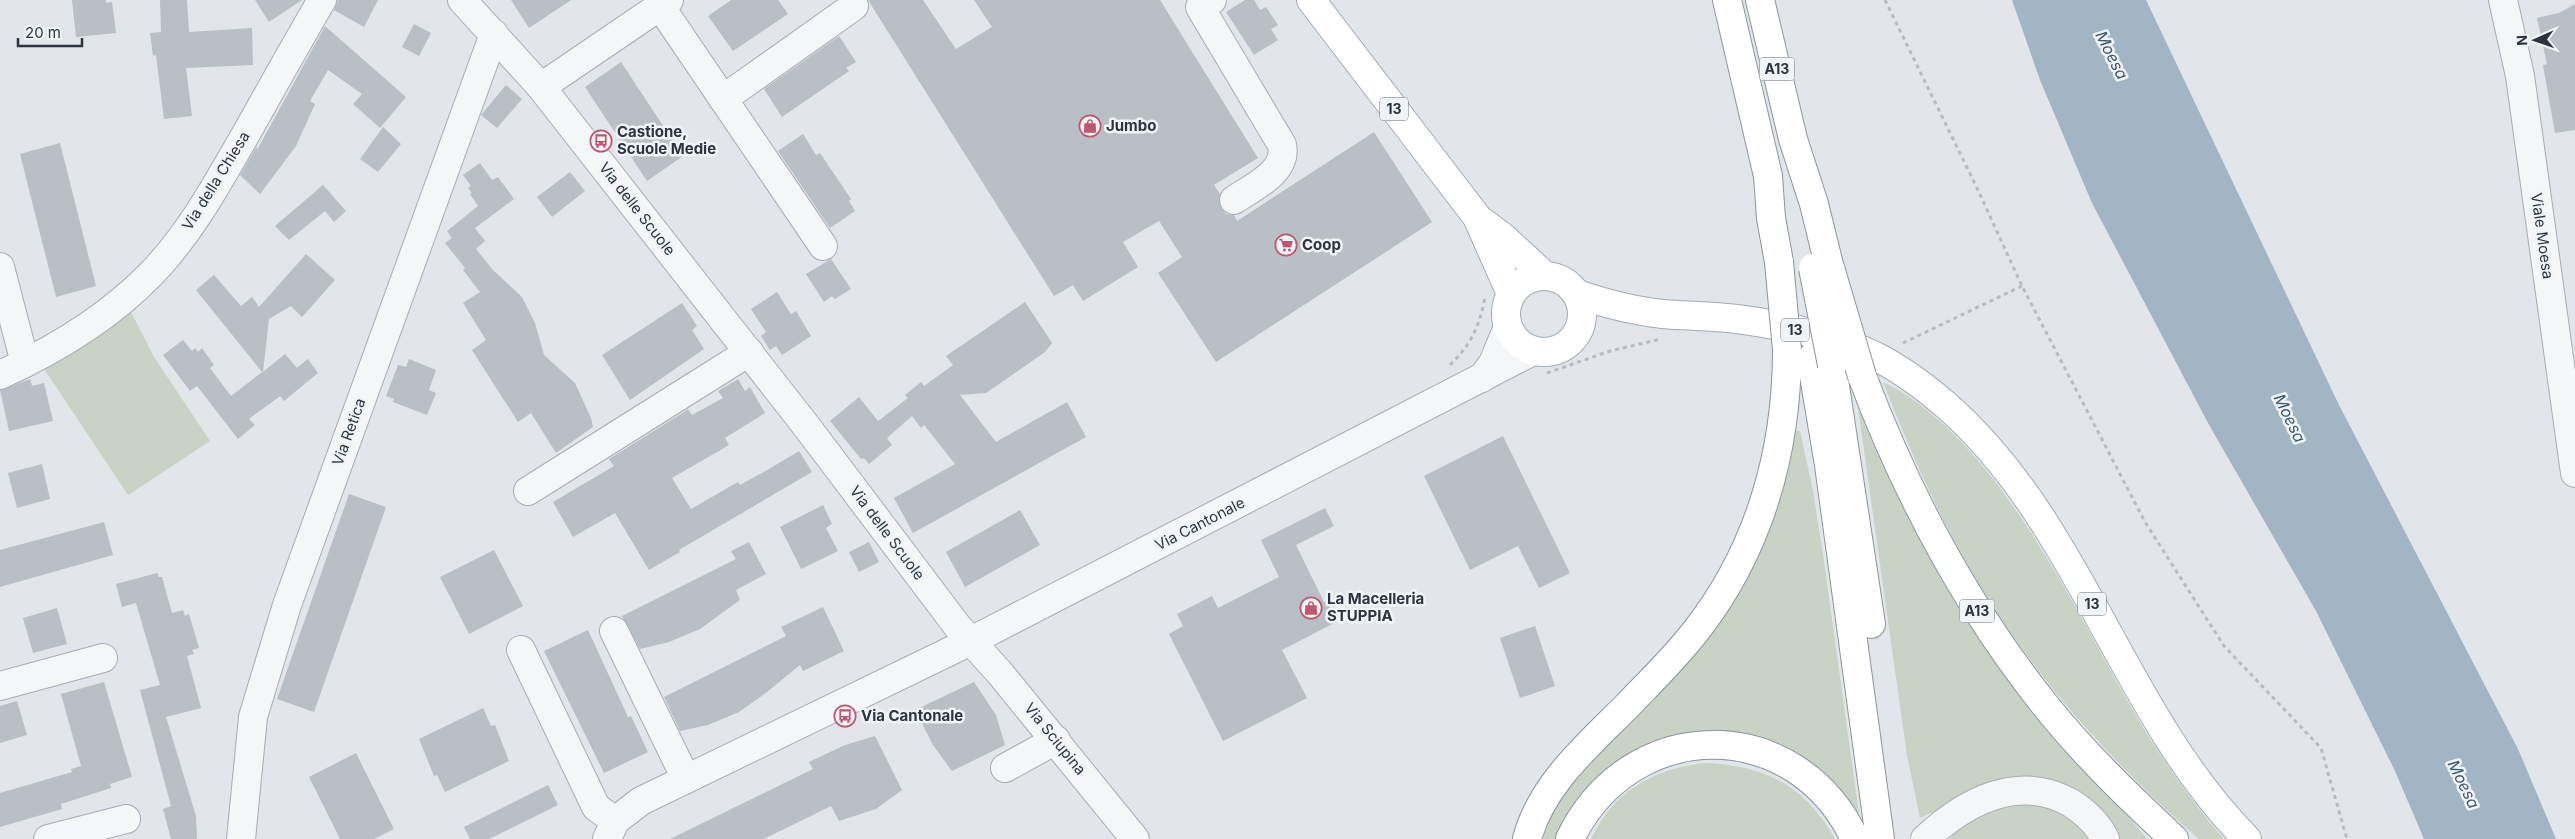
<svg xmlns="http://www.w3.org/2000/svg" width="2575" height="839" font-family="Inter,sans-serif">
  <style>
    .green { fill: #c9d2c4 }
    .water { fill: #a1b5c4 }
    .building { fill: #babfc5 }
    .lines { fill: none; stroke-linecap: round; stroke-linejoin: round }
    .minor-casing { stroke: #a8acb3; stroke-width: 30 }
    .major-casing { stroke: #a3abb3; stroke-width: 30 }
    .highway-casing { stroke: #8b949e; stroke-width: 30 }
    .path { stroke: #b8bcc0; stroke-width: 3; stroke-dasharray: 4 4; stroke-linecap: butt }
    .minor { stroke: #f4f6f7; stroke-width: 28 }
    .major { stroke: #fff; stroke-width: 28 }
    .highway { stroke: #fff; stroke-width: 28 }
    .highway-bridge-casing { stroke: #8b949e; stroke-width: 30; stroke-linecap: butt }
    .highway-bridge { stroke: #fff; stroke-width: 28 }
    .labels { text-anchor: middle; stroke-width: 5; stroke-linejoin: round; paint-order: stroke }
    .shield { fill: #f1f4f6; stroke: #676e76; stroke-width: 1 }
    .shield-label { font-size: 14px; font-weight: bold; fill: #2c343f }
    .poi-label { font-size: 15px; font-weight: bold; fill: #2c343f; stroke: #f1f4f6; text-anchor: start }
    .street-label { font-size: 15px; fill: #2c343f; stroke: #f1f4f6 }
    .water-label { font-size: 16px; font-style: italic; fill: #3b566e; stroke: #f1f4f6 }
  </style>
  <rect width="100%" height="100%" fill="#e2e5e9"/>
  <g class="green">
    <polygon points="130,310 154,357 210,441 128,495 43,367"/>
    <path d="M1883,382C1996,437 2073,607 2134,712C2160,757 2190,800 2224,839H2199C2114,765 2035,678 1977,581C1939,518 1910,450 1883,382Z"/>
    <polygon points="1856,394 2110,794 2147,839 2115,839 2090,807 1976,792 1920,818 1907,755"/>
    <polygon points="1795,431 1800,431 1813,491 1823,554 1859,814 1854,816 1839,792 1679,738 1561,839 1541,839 1551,814 1568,788 1642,709 1774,494"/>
    <path d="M1706,763C1765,766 1805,785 1835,839H1591C1612,792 1656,767 1706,763Z"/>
    <polygon points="1996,801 2061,807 2095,839 1950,839 1954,833"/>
  </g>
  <polygon class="water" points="2012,0 2146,0 2338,403 2518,749 2556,839 2424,839 2395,771 2316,611 2208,423 2092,203 2040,80"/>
  <g class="building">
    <polygon points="72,0 106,0 106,3 112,2 116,33 76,37"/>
    <polygon points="160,0 187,0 189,32 252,28 253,65 186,68 192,116 164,119 156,55 153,56 150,33 161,32"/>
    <polygon points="255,0 302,0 269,22"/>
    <polygon points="338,0 378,0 364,27 334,10"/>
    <polygon points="511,0 571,0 529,28"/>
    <polygon points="731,0 778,0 788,14 733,51 708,16"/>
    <polygon points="868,0 923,0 956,49 992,27 974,0 1160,0 1258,158 1214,185 1220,194 1221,208 1226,214 1234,215 1237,221 1374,132 1432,222 1216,362 1158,273 1182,257 1159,221 1123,242 1138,267 1083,301 1073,285 1054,296"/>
    <polygon points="1245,0 1254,0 1260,10 1266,7 1278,25 1271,29 1278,40 1254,55 1226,12"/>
    <polygon points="2575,4 2575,130 2555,133 2543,65 2547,64 2537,18 2559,13"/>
    <polygon points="414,24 431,33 419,56 402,47"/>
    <polygon points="325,26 406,97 380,128 353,104 362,94 328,70 310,101 315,104 296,146 260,194 240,175 257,146 257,150"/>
    <polygon points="839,36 856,62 846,68 849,71 782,117 764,89"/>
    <polygon points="621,62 683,156 647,181 585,87"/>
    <polygon points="506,85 522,99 497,128 481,115"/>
    <polygon points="383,127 401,144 378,172 360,159"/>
    <polygon points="803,134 816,155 820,153 851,199 849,201 855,211 830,228 778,151"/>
    <polygon points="60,143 96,286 56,297 20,154"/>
    <polygon points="480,163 492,180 498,177 514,199 475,228 485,241 476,249 493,270 522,297 535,323 544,355 575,383 591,418 593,427 556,453 531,413 518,422 472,350 486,340 463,303 480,292 463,270 465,268 445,243 452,238 447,231 478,206 470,194 472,193 468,188 471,186 463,175"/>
    <polygon points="570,172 585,191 552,217 537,197"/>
    <polygon points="323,185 346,211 334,222 325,211 289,240 275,226"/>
    <polygon points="306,254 335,280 302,317 291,306 269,319 263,372 285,354 297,368 308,359 318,373 284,401 280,396 249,419 255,425 238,439 197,386 190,391 163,355 183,340 192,351 195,348 198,352 202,348 214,365 210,368 231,396 262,372 196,290 214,275 241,306 252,297 259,307"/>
    <polygon points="831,259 851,289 835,299 832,296 824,302 806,274"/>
    <polygon points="777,292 791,314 796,311 811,336 782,355 776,346 770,350 761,336 766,332 751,309"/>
    <polygon points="1025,302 1052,343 1045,352 986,393 960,395 996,442 1067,402 1086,437 913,533 894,498 955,464 924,425 921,428 912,416 887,438 892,445 869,464 864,458 861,459 830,421 859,397 878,421 908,398 905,395 921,382 924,386 953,365 946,356"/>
    <polygon points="682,303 697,326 692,330 704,349 630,400 602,355"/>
    <polygon points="409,359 436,370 429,390 436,393 427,415 393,402 394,399 386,396 398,365 406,367"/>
    <polygon points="30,379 32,386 44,383 53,421 9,431 0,390"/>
    <polygon points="738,379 745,391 750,387 765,413 725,438 729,445 672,478 691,509 738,482 740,485 769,469 799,451 812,472 679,550 680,552 649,570 615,513 573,537 553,502 614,466 609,459 684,412 688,409 692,415 723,398 718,391"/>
    <polygon points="1503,436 1570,573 1539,588 1518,546 1470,570 1424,476"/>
    <polygon points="42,464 50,499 17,508 8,473"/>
    <polygon points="349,494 386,507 314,712 277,699"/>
    <polygon points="823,505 832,524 826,528 838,551 801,569 780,527"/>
    <polygon points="1325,508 1334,526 1296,545 1324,602 1327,601 1338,621 1282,650 1307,698 1223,741 1169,634 1183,626 1177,614 1212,596 1218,608 1279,577 1261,540"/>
    <polygon points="1020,510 1040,545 965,587 946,552"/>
    <polygon points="104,522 113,555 0,587 0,550"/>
    <polygon points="749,542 766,574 736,590 740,600 700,629 669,642 640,649 622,616 736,559 731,551"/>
    <polygon points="869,542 879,562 859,572 849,552"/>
    <polygon points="494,550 523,606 469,634 440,577"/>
    <polygon points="157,573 159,577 162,577 172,613 183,610 185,616 189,614 199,648 192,650 194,654 187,656 201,708 166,717 196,816 197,839 171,839 163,809 171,806 140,690 160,685 136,603 122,607 116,584"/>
    <polygon points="823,607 844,651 803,671 800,665 767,692 739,712 708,725 680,731 664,697 786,636 781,627"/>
    <polygon points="57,608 67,644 33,653 23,618"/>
    <polygon points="1535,626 1555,686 1520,698 1500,638"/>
    <polygon points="588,630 628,717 631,716 648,752 604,773 544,651"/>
    <polygon points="104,682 132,777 110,784 111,788 61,804 62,809 0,827 0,793 72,772 71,769 81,766 61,694"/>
    <polygon points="974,682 996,715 1005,745 952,771 933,745 915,710"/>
    <polygon points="17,701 27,735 0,743 0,706"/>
    <polygon points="483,708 491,726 495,725 509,761 445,792 437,775 434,776 419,739"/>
    <polygon points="875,736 902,790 876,809 839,821 831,806 764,839 670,839 813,769 809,762 845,745"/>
    <polygon points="356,753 394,829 374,839 340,839 309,777"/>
    <polygon points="548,785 558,805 489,839 470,839 464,827"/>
  </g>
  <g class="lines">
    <g class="minor-casing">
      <g id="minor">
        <polyline points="462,0 541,87 807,427 958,627 999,672 1135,839"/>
        <path d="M1212,0L1200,7L1282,145C1288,172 1253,187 1234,200"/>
        <polyline points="2503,0 2520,76 2575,473"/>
        <polyline points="660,6 823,246"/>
        <polyline points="541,87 669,0"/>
        <polyline points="723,99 854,6"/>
        <polyline points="0,267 25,363"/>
        <path d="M0,375C55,350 109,317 151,274C189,235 216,186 243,139C269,93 295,46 322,0"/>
        <polyline points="1482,378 1493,363 1508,327"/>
        <polyline points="528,491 749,352"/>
        <polyline points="614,631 686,779"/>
        <polyline points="521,650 596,807 615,821"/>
        <polyline points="0,686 103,658"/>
        <polyline points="1005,768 1056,740"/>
        <polyline points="48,839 126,819"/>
        <polyline points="241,839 253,717 287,605 494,34"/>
        <polyline points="607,839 615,821 641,801 971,641 1533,351"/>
        <path d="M1925,839C1965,802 2018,773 2071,803C2085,812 2098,824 2105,839"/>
      </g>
    </g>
    <g class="major-casing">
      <g id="major">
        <polyline points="1311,0 1477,217 1511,294"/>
        <polyline points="1480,220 1504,238 1544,275"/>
        <circle cx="1544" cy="314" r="38"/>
        <path d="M1577,294C1604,303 1634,311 1663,314C1687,316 1712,316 1737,319C1784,325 1832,336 1875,356C1901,369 1925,387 1947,406C2082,525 2122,713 2247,839"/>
      </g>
    </g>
    <g class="highway-casing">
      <g id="highway">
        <polyline points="1727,0 1768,176 1771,218 1779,262"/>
        <polyline points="1760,0 1793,139 1814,204 1828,261"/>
        <polyline points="1811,358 1829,465 1880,839"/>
        <polyline points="1833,373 1871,624"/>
        <path d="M1862,376C1907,495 1966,606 2045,705C2084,754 2129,797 2174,839"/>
        <path d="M1527,839C1541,785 1588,745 1626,707C1649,683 1674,659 1695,632C1759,551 1787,452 1787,350"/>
        <path d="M1570,839C1630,714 1796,713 1855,839"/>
      </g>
    </g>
    <g class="path">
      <polyline points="1885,0 1978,190 2022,286 2145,522 2224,646 2321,748 2347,839"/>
      <polyline points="1903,343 2022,286"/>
      <path d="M1450,365C1471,345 1480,325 1485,297"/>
      <polyline points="1547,373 1610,351 1661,339"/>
    </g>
    <use href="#minor" class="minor"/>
    <use href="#major" class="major"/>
    <use href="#highway" class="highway"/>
    <g class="highway-bridge-casing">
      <g id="highway-bridge">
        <polyline points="1828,261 1862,376"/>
        <polyline points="1779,262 1787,350"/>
        <polyline points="1813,268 1832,365"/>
      </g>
    </g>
    <use href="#highway-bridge" class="highway-bridge"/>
  </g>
  <defs>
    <g id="shop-ring" transform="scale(1.125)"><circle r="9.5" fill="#f1f4f6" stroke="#bf566f" stroke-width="1.5"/><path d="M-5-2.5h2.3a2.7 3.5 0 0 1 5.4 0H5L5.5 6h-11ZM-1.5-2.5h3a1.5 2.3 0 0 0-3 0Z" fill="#bf566f"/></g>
    <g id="bus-ring" transform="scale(1.125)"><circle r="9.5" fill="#f1f4f6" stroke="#bf566f" stroke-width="1.5"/><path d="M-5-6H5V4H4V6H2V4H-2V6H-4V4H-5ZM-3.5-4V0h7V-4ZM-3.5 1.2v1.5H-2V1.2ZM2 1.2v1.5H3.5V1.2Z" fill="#bf566f"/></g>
    <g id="supermarket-ring" transform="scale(1.125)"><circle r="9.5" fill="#f1f4f6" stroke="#bf566f" stroke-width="1.5"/><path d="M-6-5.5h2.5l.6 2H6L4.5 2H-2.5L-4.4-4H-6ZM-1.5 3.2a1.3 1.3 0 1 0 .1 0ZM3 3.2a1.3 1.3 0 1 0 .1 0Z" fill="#bf566f"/></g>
  </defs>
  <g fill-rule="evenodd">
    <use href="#shop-ring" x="1090" y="126"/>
    <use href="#bus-ring" x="601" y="141"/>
    <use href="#supermarket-ring" x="1286" y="245"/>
    <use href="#shop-ring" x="1311" y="608"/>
    <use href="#bus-ring" x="845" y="716"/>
  </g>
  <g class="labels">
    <g class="shield">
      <rect x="1759.5" y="57.5" width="35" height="23" rx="4"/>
      <rect x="1380" y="97.5" width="28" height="23" rx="4"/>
      <rect x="1781" y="318.5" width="28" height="23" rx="4"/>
      <rect x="2078" y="592.5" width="28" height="23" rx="4"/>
      <rect x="1959.5" y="599.5" width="35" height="23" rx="4"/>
    </g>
    <g class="shield-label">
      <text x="1777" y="74">A13</text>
      <text x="1394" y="114">13</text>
      <text x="1795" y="335">13</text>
      <text x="2092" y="609">13</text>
      <text x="1977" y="616">A13</text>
    </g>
    <g class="poi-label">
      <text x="1106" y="131">Jumbo</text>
      <text x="617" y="137">Castione,<tspan x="617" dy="17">Scuole Medie</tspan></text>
      <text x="1302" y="250">Coop</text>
      <text x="1327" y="604">La Macelleria<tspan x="1327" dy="17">STUPPIA</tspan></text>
      <text x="861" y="721">Via Cantonale</text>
    </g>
    <g class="street-label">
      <text transform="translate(216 181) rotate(-58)" y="5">Via della Chiesa</text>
      <text transform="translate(637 209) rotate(52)" y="5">Via delle Scuole</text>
      <text transform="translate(2542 236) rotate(82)" y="5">Viale Moesa</text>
      <text transform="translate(349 432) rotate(-70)" y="5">Via Retica</text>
      <text transform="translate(1200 524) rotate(-27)" y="5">Via Cantonale</text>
      <text transform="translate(887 533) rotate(53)" y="5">Via delle Scuole</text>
      <text transform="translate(1055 739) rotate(51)" y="5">Via Sciupina</text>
    </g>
    <g class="water-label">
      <text transform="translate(2112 55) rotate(63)" y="6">Moesa</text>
      <text transform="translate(2290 418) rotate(64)" y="6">Moesa</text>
      <text transform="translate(2464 784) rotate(64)" y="6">Moesa</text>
    </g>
  </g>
  <g transform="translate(2535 40) rotate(268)" stroke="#f1f4f6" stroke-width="4" paint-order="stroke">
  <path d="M0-4L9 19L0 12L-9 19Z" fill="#2c343f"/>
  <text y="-8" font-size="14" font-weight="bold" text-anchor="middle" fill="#2c343f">N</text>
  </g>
  <path d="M18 38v8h64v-8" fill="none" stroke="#2c343f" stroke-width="2.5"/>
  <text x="25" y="38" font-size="15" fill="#2c343f" stroke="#f1f4f6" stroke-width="4" paint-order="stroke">20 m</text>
</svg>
